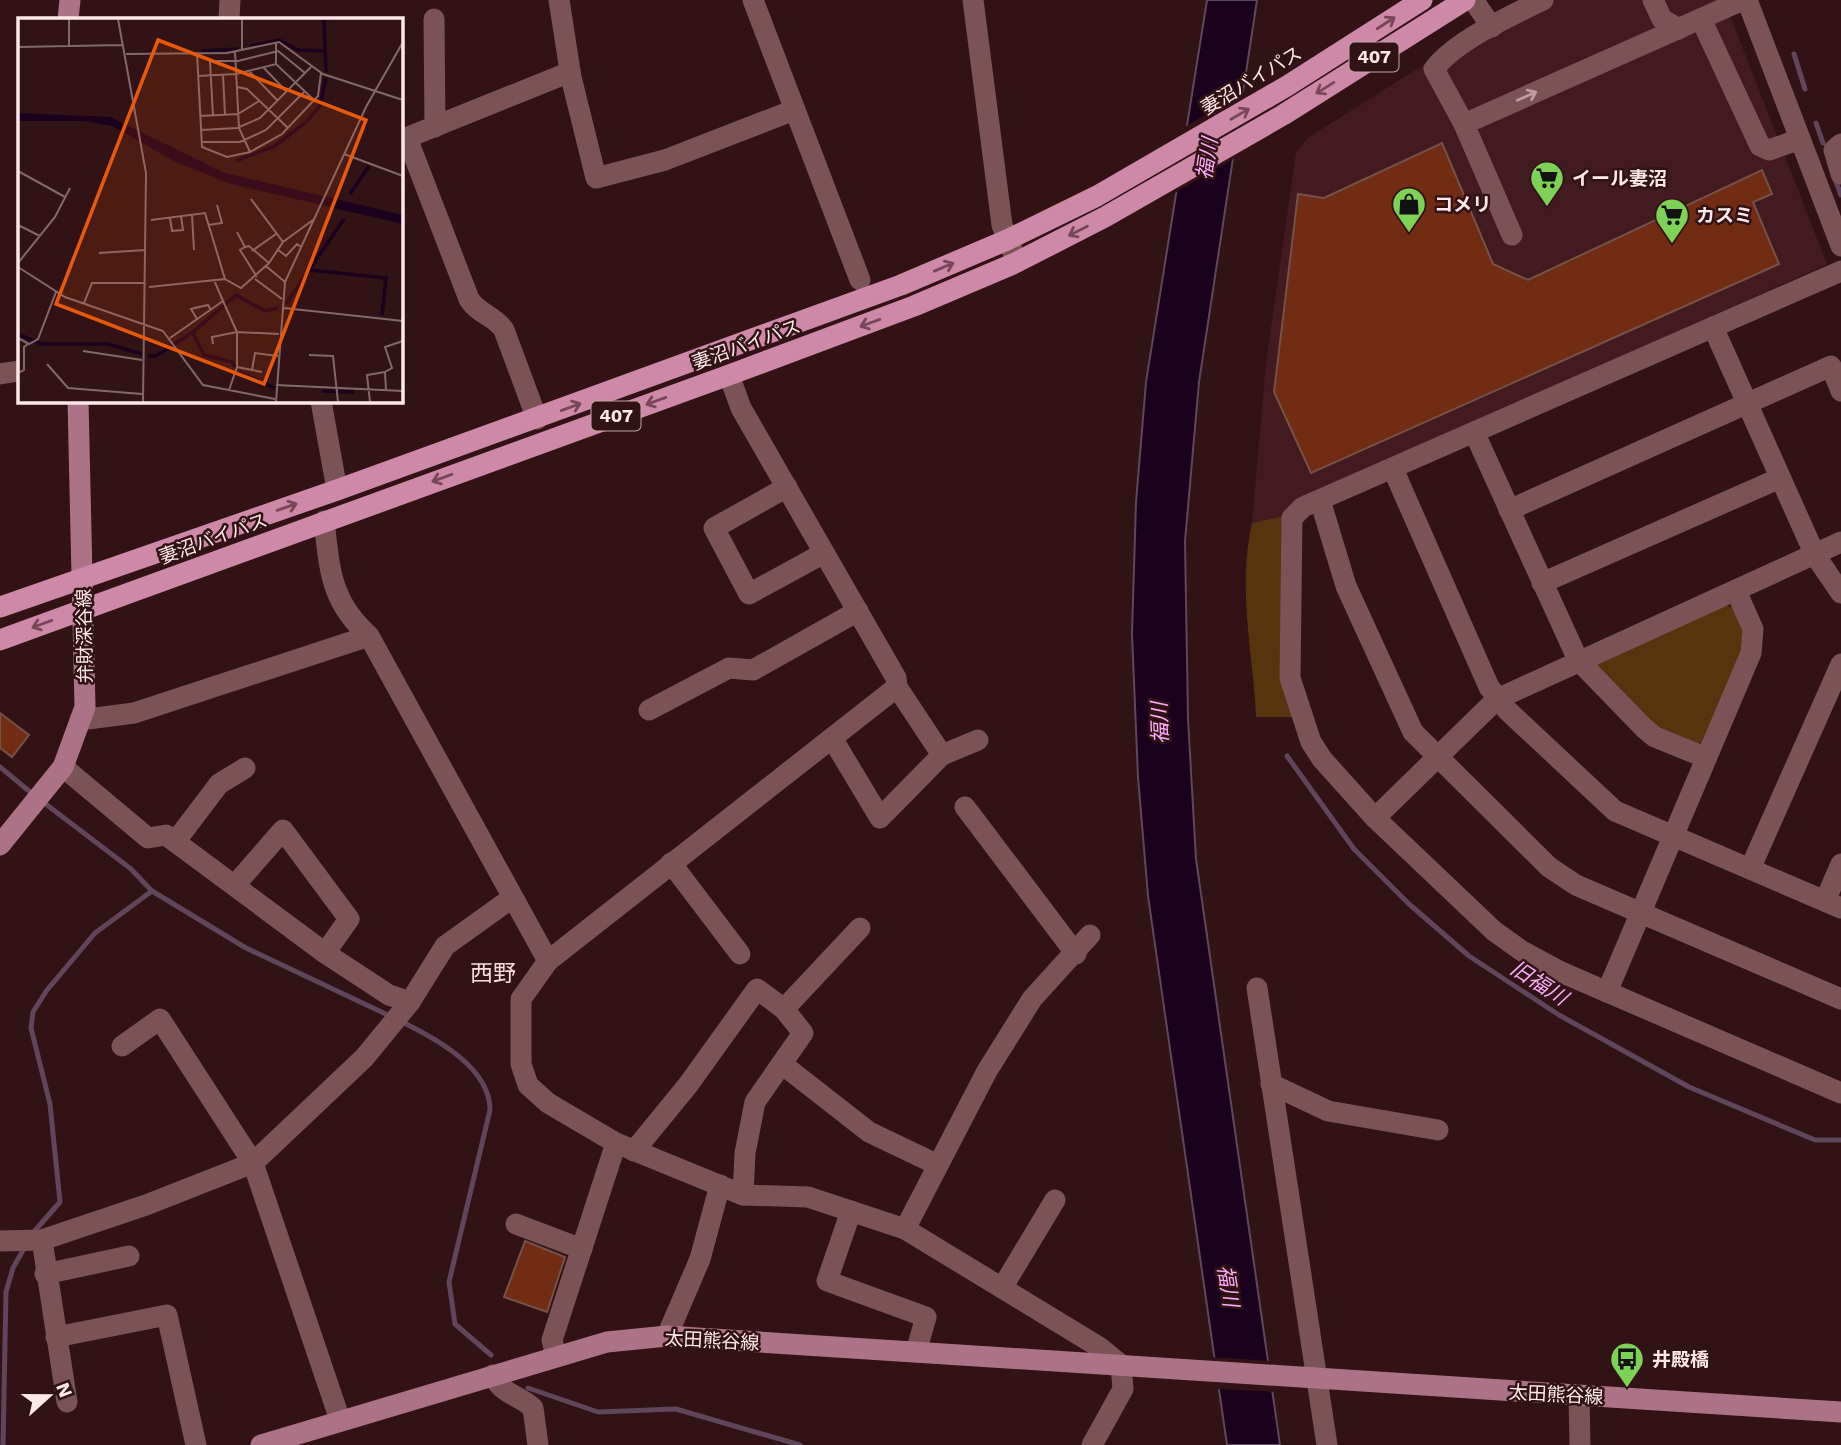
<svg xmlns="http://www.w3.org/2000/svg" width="1841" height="1445" font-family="'Work Sans','Noto Sans JP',sans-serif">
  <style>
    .built { fill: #411b1f }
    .green { fill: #56340e }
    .water { fill: #1b001d; stroke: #5f465a; stroke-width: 2 }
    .pier { fill: #311215 }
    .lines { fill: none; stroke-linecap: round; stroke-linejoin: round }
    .stream { stroke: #5f465a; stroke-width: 5 }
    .building { fill: #712c13; stroke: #745246; stroke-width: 2 }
    .minor { stroke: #795356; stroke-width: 21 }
    .major { stroke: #ac7387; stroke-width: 21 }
    .highway { stroke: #ce88a8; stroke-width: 21 }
    .oneway { stroke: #784757 }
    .oneway2 { stroke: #bc9ea0 }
    .labels { text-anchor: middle; stroke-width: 5; stroke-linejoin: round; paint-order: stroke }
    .shield { fill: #311215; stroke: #c1a8a9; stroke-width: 2 }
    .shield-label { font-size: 18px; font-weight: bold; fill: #ffe8e9 }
    .street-label { font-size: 19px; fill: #ffe8e9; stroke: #311215 }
    .poi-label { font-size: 19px; font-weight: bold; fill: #ffe8e9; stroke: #311215; text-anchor: start }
    .water-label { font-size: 21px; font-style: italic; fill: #f9abf9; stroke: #311215 }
    .quarter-label { font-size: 23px; fill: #fdd9db; stroke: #311215 }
    .inset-river { fill: none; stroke: #1b001d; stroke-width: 3.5 }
    .inset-road { fill: none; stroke: #83686a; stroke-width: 2 }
    .view { fill: #e8590c; fill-opacity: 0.15; stroke: #e8590c; stroke-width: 3.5 }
    .inset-edge { fill: none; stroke: #ffe8e9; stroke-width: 3.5 }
  </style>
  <rect width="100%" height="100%" fill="#311215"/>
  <polygon class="built" points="1518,0 1724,0 1827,264 1286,508 1284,516 1252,523 1266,363 1296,152 1309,137 1428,62 1458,34"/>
  <g class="green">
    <path d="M1284,516L1280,656L1292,717H1256C1253,648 1237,593 1252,523Z"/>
    <polygon points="1725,605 1735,608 1747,636 1704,741 1694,748 1657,731 1595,671 1598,659"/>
  </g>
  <polygon class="water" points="1207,0 1257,0 1199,382 1185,541 1188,719 1196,859 1280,1445 1227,1445 1148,896 1138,777 1132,634 1136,502 1146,382"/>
  <g class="pier">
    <polygon points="1246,91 1235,158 1173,194 1183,128"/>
    <polygon points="1210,1357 1272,1361 1276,1392 1215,1389"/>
  </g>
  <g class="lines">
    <g class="stream">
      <polyline points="1794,54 1805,89"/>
      <polyline points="1816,123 1823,143"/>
      <polyline points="1835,179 1841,195"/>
      <polyline points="1287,756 1354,849 1409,904 1469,956 1559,1015 1689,1087 1815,1140 1841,1140"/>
      <polyline points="0,767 35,796"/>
      <polyline points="43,802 131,869 152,891 246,948 390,1016"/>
      <path d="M402,1022C437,1039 490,1068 490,1110L449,1282L455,1324L491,1355"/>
      <polyline points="32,1234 60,1202 50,1104 31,1028 33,1012 47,990 95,933 152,891"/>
      <polyline points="528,1388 598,1412 676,1409 800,1445"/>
      <polyline points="3,1445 6,1292 13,1268 26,1245"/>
    </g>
  </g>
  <g class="building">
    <polygon points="1442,143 1493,264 1528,280 1762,170 1772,194 1753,202 1779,264 1311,473 1274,392 1298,194 1324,198"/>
    <polygon points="0,713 29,735 12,757 0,748"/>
    <polygon points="525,1241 565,1257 547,1312 504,1297"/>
  </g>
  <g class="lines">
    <g class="minor">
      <polyline points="559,0 571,77 596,178 665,160 794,110"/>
      <polyline points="753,0 860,280"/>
      <polyline points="973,0 1002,225 1017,262"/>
      <polyline points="1473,0 1492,27"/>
      <polyline points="1653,0 1662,19 1679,29"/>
      <polyline points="1747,0 1841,246"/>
      <polyline points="229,19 230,0"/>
      <polyline points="434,19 435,127"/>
      <polyline points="1701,19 1760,146 1769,150 1800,139"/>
      <polyline points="1464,124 1743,0"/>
      <path d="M407,138L469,299C478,314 495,316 504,330L537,419"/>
      <polyline points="401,140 570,72"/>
      <polyline points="1841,144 1834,150 1841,174"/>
      <path d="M1512,235L1464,124L1434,69C1457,40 1510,16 1543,0"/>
      <polyline points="1841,271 1303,507 1292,518 1290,678 1311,742 1322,759 1375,818 1494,931 1522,951 1561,972 1841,1093"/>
      <polyline points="1713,327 1815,555 1841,593"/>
      <polyline points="0,374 19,371"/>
      <polyline points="729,375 741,408 896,678 897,687 548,961 521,999 521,1064 528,1085 548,1103 616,1143 743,1195 808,1197 905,1229 1099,1347 1121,1365 1123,1389 1092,1445"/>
      <polyline points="321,401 337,490"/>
      <polyline points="1475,434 1578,660 1644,728 1655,737 1704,757"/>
      <polyline points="1393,469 1489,687 1507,710 1615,811 1841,908"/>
      <polyline points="787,487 714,528 749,594 824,553"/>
      <polyline points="1320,500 1346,586 1413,732 1549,867 1576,885 1841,999"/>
      <polyline points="1509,510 1831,366 1841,391"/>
      <path d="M324,521C330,570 330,601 369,636L548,961"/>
      <polyline points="1542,583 1780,478"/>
      <polyline points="897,687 942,755"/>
      <polyline points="649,710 729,668 753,670 858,611"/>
      <polyline points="80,720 134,713 369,636"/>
      <polyline points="832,738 880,818 942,755 978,740"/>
      <polyline points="63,767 148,838 166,835 325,953 389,995 410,1002 445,946 512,898"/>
      <polyline points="965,807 1076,954"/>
      <polyline points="1375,818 1497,699 1841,542"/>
      <polyline points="175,842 219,784 245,768"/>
      <polyline points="671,863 740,954"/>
      <polyline points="1750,869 1841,664"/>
      <polyline points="235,885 283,830 349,919 325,953"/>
      <polyline points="1825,901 1841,864"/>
      <polyline points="1257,988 1327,1445"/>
      <polyline points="1607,992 1751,653 1753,629 1736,591"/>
      <polyline points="122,1046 160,1019 253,1163 364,1058 410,1002"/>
      <polyline points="782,1064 869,1132 938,1165"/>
      <polyline points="1271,1084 1328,1111 1438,1130"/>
      <polyline points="634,1151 688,1085 757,989 784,1009"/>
      <polyline points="743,1195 745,1153 755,1102 803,1033 784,1009 860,928"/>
      <polyline points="851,1211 827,1281 926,1317 916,1352"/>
      <polyline points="516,1224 582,1249"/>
      <polyline points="905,1229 987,1071 1032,999 1090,935"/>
      <polyline points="42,1240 67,1402"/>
      <polyline points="0,1241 42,1240 146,1205 253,1163 340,1420"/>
      <polyline points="45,1274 129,1256"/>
      <polyline points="1002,1288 1055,1200"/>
      <polyline points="667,1336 700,1259 720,1185"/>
      <polyline points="56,1337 167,1315 196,1445"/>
      <polyline points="556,1356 552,1340 616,1143"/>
      <path d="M493,1375C501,1394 519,1395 533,1408L538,1445"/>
      <polyline points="1579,1395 1580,1445"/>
    </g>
    <g class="major">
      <polyline points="68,19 70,0"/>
      <polyline points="0,845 63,767 85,707 78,401"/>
      <polyline points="261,1445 607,1342 667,1336 1841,1412"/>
    </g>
    <g class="highway">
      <polyline points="0,607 337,490 901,285 1007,240 1097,196 1287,86 1422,0"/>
      <polyline points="0,640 729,375 914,306 1013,264 1105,217 1283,115 1465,0"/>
    </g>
  </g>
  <defs><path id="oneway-shaft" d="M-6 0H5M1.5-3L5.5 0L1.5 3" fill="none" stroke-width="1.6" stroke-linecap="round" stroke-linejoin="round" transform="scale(1.75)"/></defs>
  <g class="oneway">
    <use href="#oneway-shaft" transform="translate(1386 23) rotate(-33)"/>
    <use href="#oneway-shaft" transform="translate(1325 88) rotate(148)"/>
    <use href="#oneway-shaft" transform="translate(1240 114) rotate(-30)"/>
    <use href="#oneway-shaft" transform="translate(1078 231) rotate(153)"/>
    <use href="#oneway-shaft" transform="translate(944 267) rotate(-23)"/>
    <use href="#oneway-shaft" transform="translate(870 323) rotate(160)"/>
    <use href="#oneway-shaft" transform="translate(656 401) rotate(160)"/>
    <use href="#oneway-shaft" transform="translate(571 407) rotate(-20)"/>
    <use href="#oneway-shaft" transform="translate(442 478) rotate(160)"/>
    <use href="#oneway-shaft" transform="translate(287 507) rotate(-19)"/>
    <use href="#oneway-shaft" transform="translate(42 624) rotate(160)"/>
  </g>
  <use class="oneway2" href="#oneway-shaft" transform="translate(1527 96) rotate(-24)"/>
  <defs>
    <g id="supermarket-pin" transform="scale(1.75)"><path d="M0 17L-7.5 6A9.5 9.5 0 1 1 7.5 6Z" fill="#7dd154" stroke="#311215"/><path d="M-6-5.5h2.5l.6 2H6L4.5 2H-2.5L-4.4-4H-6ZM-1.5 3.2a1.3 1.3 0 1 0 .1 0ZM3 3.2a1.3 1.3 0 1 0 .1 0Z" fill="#111"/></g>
    <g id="shop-pin" transform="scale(1.75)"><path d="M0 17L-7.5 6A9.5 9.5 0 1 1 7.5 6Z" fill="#7dd154" stroke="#311215"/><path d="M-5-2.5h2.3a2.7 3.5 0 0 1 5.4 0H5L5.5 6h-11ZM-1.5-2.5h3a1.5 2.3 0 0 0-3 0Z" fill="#111"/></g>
    <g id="bus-pin" transform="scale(1.75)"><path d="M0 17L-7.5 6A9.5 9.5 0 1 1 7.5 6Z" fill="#7dd154" stroke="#311215"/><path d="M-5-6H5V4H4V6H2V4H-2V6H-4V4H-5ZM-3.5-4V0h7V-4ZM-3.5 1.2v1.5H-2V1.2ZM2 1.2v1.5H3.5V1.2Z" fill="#111"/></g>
  </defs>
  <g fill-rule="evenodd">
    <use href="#supermarket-pin" x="1547" y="178"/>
    <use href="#shop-pin" x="1409" y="204"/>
    <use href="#supermarket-pin" x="1672" y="215"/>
    <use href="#bus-pin" x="1627" y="1359"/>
  </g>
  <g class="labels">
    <g class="shield">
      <rect x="1349.5" y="42.5" width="49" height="29" rx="5"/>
      <rect x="591.5" y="401.5" width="49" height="29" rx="5"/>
    </g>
    <g class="shield-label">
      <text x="1374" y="63">407</text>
      <text x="616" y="422">407</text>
    </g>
    <g class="street-label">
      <text transform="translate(1251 80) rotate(-31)" y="7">妻沼バイパス</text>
      <text transform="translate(746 344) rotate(-20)" y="7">妻沼バイパス</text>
      <text transform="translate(213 538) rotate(-20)" y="7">妻沼バイパス</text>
      <text transform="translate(84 636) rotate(-91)" y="7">弁財深谷線</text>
      <text transform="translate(712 1340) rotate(3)" y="7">太田熊谷線</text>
      <text transform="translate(1556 1394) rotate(3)" y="7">太田熊谷線</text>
    </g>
    <g class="poi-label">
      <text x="1572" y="185">イール妻沼</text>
      <text x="1434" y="211">コメリ</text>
      <text x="1696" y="222">カスミ</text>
      <text x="1652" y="1366">井殿橋</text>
    </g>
    <g class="water-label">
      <text transform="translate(1207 159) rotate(-81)" y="7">福川</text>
      <text transform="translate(1160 723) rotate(-92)" y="7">福川</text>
      <text transform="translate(1539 983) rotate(33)" y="7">旧福川</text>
      <text transform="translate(1228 1286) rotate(81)" y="7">福川</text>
    </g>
    <g class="quarter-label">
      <text x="493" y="981">西野</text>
    </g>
  </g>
  <g transform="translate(18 18)">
    <rect width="385" height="385" fill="#311215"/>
    <path d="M0,95L92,99L207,155L385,197V206L213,166L156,143L94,108L67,103H0Z" fill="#1b001d"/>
    <path class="inset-river" d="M306,1L308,54M232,28L261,22L280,32L307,33M183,33L220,31M218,143L257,128L288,104L302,88L308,60M332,176L351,148M293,252L368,260L364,297M268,286L326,201M175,315L186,337L214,344L217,349M0,316L23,326H90L124,336M130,338H138L175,314L218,277L247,293L260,290M221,354L256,370M304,373L336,374"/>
    <path class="inset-road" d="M100,1L128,155L125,384M224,1V33M258,24V46M51,28V1M0,29L104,27M217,34L221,110L232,134M179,35L184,129L209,139L232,134L264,116L300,78L303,55M108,36L209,35L261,24L305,56L385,82M245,49L269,74M231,53L260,83M205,57L207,97M180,58L218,56L258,46L297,83M219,69L229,71L270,110M182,98L220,96L241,83M195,98L192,43H220L260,33L287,55M183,112L219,110L242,100L293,49M183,124H222L248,112L287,73M326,136L385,158M0,153L47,179M233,181L265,224M174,197L176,232M152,200L154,213L165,212L163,198M133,202L187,195L207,261L223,270L251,245L265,224L295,202M0,207L22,218M190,207L204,205L199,187M219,214L227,229L231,228L251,245M227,229L222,232L239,259M259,231L268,238L279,226L283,229M234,233L258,216M81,235L127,232M0,245L37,199L52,170M248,248L267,264M0,249L47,279L145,313L185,367L257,381M237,261L264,281M131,269L207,261M66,285L74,265H127M266,290L385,303M179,301L173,291L190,287L193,292M0,320L11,326L20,321L38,274M152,320L205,283L196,262M195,326L194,319L219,314L205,283M65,333L124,342M291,337L315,338L320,384M29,346L50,370L124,376M219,349L244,354M234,352L237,335L260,338M0,355L6,352V329L10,326M258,367L385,373M211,372L219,349V314L261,316M368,372L367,354L374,350L367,329L385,323M258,384L267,264L348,89L385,24M352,384L349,357L367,354"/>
    <path class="view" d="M140,22L348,102L246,366L38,286Z"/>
    <rect width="385" height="385" class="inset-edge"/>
  </g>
  <g transform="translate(49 1396) rotate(69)" stroke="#311215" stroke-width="5" paint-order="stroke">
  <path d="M0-5L12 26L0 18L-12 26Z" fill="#ffe8e9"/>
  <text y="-10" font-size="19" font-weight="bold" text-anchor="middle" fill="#ffe8e9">N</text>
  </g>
</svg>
